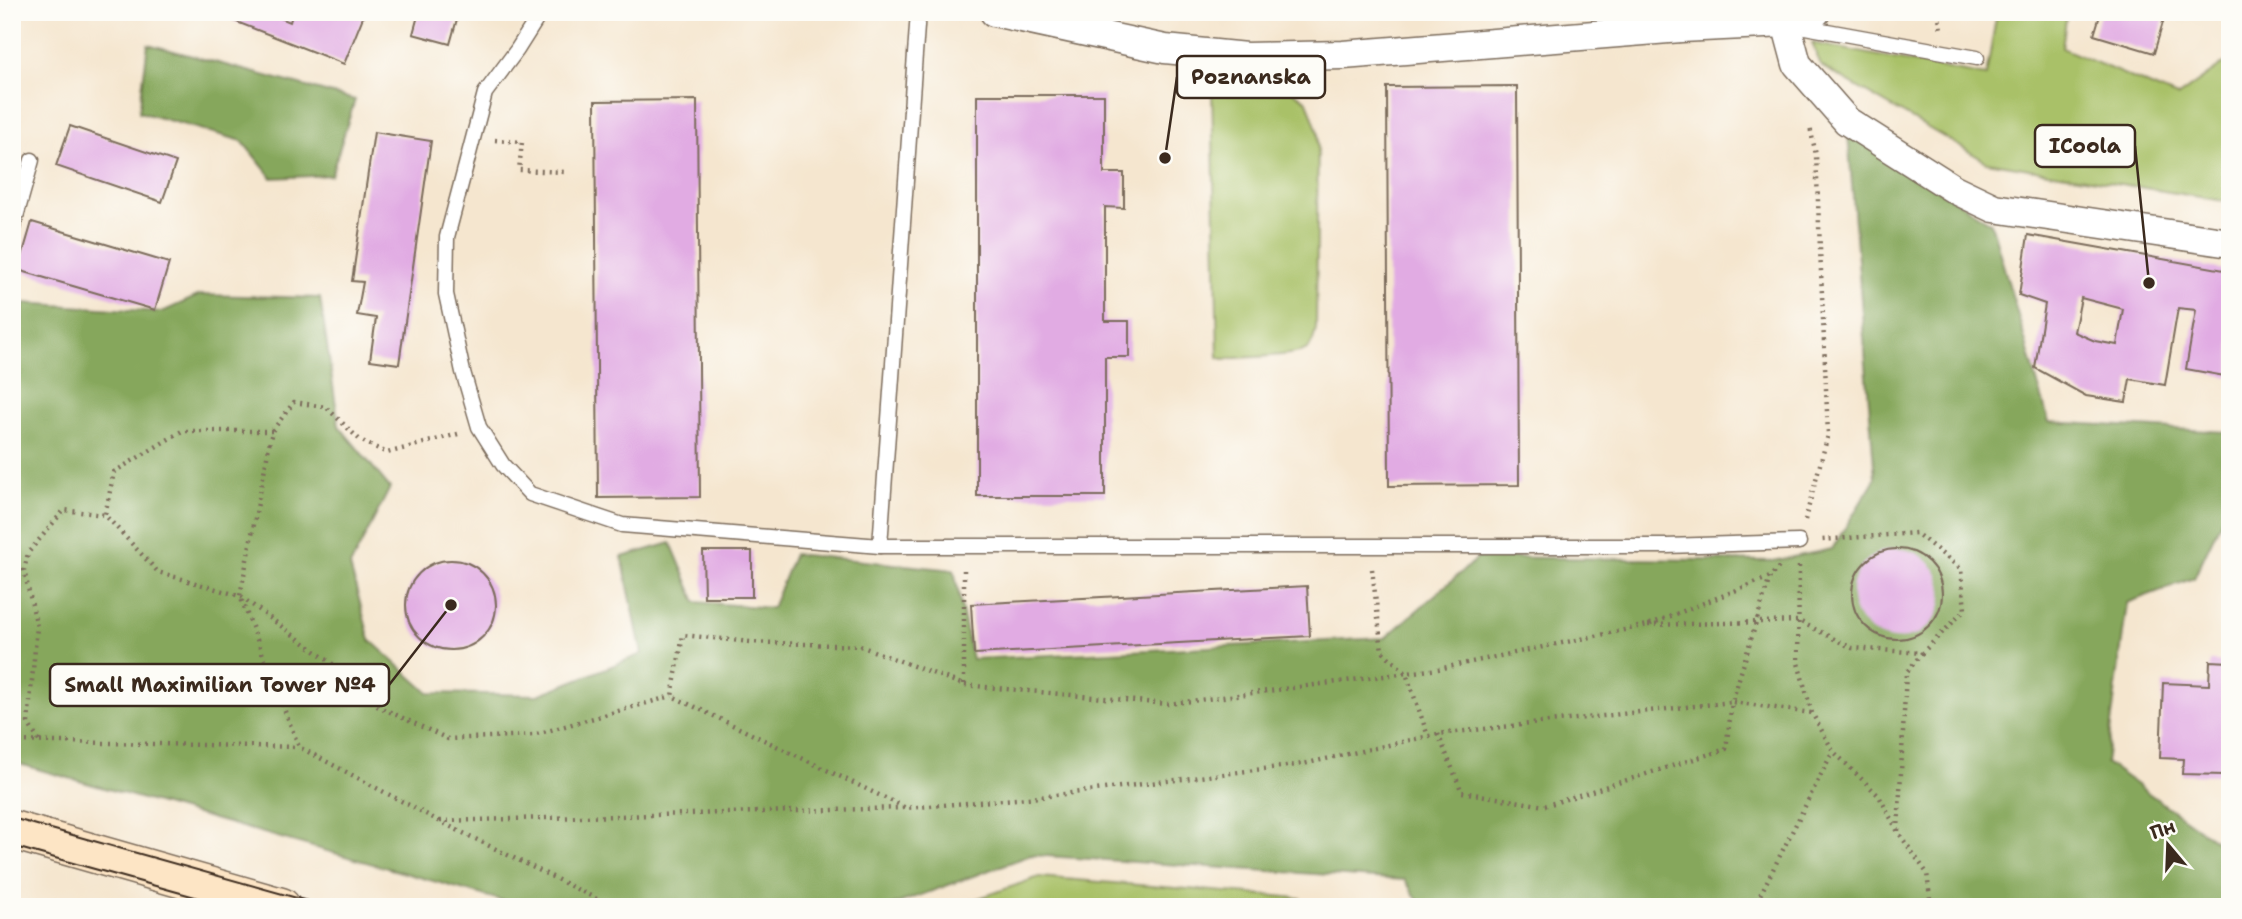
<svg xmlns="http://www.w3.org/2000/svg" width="2242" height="919" font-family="'Shantell Sans',sans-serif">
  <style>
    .green { fill: #a9c167; stroke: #727642; stroke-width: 2 }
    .forest { fill: #86a75c; stroke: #60683d; stroke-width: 2 }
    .building { fill: #e1abe3; fill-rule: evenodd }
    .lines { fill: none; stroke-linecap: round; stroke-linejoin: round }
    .service-casing { stroke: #7c6c5c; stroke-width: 17 }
    .minor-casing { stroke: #7c6c5c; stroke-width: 31 }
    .secondary-casing { stroke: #7c6c5c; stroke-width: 41 }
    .path { stroke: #7c6c5c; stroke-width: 4.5; stroke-dasharray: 2 5; stroke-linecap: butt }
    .service { stroke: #fff; stroke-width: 14 }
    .minor { stroke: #fff; stroke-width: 28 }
    .secondary { stroke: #fde5c5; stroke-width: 38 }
    .tram { stroke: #3b2a1e; stroke-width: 2 }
    .leader { fill: none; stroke: #3b2a1e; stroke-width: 2.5 }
    .callout-dot { fill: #3b2a1e; stroke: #fdfcf7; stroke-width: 2.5 }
    .callout { fill: #fdfcf7; stroke: #3b2a1e; stroke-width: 2.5 }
    .callout-label { font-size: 21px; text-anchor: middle; font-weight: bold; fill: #3b2a1e }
  </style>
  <rect width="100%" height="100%" fill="#fdfcf7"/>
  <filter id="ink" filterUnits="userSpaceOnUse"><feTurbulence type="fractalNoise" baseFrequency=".0143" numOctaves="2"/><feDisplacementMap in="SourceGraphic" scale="14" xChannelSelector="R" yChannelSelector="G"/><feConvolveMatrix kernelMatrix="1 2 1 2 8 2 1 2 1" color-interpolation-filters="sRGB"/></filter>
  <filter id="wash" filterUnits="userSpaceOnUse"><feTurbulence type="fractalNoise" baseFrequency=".00686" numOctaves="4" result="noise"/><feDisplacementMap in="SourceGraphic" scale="28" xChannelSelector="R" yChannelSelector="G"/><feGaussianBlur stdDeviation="1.57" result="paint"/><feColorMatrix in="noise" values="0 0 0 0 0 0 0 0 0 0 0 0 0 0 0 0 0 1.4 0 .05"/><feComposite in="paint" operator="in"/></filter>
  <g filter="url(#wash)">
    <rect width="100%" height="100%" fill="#f5e6cf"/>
    <g class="green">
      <polygon points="1997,12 2067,12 2062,48 2177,97 2230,59 2230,202 1987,162 1821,66 1812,43 1986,76"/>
      <path d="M1290,89L1307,101L1318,132L1316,328C1314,336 1314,343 1307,349C1296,357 1240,357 1223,359L1218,357L1212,90Z"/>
      <polygon points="1039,877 1300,898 1293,907 954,907"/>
      <polygon points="1339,902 1405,905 1406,907 1335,907"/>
    </g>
    <g class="forest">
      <polygon points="148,44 355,100 331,175 272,178 242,141 139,112"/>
      <polygon points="1848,134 1991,223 2049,422 2227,432 2230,442 2230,502 2194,578 2127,603 2106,763 2230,851 2230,907 1422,907 1405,880 1031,855 888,907 525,907 12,762 12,366 24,303 162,312 200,295 320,298 339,426 390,488 350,566 370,640 429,693 538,695 642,654 622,557 671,543 696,602 772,608 794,554 954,570 972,659 1385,638 1479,557 1773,561 1832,549 1875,479"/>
    </g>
    <g id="blocks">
      <g class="building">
        <polygon points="231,12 266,12 290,22 293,12 365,12 344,64 229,19"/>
        <polygon points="419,12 459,12 450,44 413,34"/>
        <polygon points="1143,12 1161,12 1157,20"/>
        <polygon points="2101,12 2166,12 2154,53 2094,35"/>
        <polygon points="1517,86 1519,485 1389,486 1387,87"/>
        <polygon points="977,95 1104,95 1104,173 1124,173 1124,208 1105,207 1105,321 1129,321 1129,357 1105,357 1105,496 977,496"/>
        <polygon points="697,100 700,497 598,498 595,101"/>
        <polygon points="70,126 176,162 162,202 56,166"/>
        <polygon points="374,132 431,141 399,364 370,360 376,318 357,315 363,282 352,281"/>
        <polygon points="32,222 169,263 155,310 18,270"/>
        <path d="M2028,235L2230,271V377L2186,369L2196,310L2178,308L2165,385L2130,379L2126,402L2086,396L2035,368L2045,304L2019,295ZM2081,298L2123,309L2117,345L2095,341L2074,332Z"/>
        <circle cx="1897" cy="594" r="45"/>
        <polygon points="703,551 752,551 752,597 704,597"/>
        <circle cx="451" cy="605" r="45"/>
        <polygon points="1307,586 1310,636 974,654 971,604"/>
        <polygon points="2210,661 2230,662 2230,764 2225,764 2224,775 2182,774 2183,759 2160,758 2163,683 2209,685"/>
      </g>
    </g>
  </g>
  <g filter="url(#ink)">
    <use href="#blocks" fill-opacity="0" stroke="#7c6c5c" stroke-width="2"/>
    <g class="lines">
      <g class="service-casing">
        <g id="service">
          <polyline points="537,12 536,20 517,50 485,93 447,237 446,294 463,372 479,427 503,465 530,494 622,525 880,546 1666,546 1799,542"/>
          <polyline points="1794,25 1977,58"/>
          <polyline points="12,231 32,160"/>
          <polyline points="880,546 918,12"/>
        </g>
      </g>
      <g class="minor-casing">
        <g id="minor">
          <polyline points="994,12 1165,49 1246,57 1343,55 1681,28 1786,23 1816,12"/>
          <polyline points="1786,23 1797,64 1847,121 1954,189 1994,208 2230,243"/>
        </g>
      </g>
      <g class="secondary-casing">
        <polyline id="secondary" points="12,830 281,907"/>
      </g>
      <g class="path">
        <polyline points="1938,12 1941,29"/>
        <polyline points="495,140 522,142 519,170 565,172"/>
        <polyline points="272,431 182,431 114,472 105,515 158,572 240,596 360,684 375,705 448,739 533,735 672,696"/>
        <polyline points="458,434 387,453 360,440 326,407 294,402 272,431 240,596 299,747 439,821 613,907"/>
        <polyline points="1805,520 1828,435 1816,155 1810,127"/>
        <polyline points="1799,566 1798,663 1812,713 1833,751 1879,796 1898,832 1927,873 1931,907"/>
        <polyline points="1372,569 1382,651 1406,673 1428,736"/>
        <polyline points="964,570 964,685"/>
        <polyline points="1770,577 1732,702 1438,734 1303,764 1040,797 906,808 672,696 683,635 751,642 860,646 964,685 1168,704 1438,669 1648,625 1770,577 1779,567"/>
        <polyline points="1648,625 1799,621 1852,648 1922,653 1965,610 1961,569 1916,533 1821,540"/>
        <polyline points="1438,734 1462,792 1544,806 1726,749 1732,702 1812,713"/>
        <polyline points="12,741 299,747"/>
        <polyline points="39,741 28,723 37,627 24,570 28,553 64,510 105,515"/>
        <polyline points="440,821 903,808"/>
        <polyline points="1898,831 1906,673 1922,653"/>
        <polyline points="12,897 47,907"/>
        <polyline points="1754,907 1833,751"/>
      </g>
      <use href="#service" class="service"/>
      <use href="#minor" class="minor"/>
      <use href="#secondary" class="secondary"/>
      <g class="tram">
        <polyline points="12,818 329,907"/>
        <polyline points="12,846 231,907"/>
      </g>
    </g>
  </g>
  <path class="leader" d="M1165 158L1177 77M2149 283L2135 146M451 605L389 685"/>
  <g class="callout-dot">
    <circle cx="1165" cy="158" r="7"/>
    <circle cx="2149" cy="283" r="7"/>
    <circle cx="451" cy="605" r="7"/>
  </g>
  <g class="callout">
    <rect x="1177" y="56" width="148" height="42" rx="7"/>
    <rect x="2035" y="125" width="100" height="42" rx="7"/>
    <rect x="50" y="664" width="339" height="42" rx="7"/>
  </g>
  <g class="callout-label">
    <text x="1251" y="84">Poznanska</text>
    <text x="2085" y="153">ICoola</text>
    <text x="220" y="692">Small Maximilian Tower №4</text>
  </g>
  <rect width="2242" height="919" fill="none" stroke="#fdfcf7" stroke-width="42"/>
  <g transform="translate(2168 845) rotate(341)" stroke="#fdfcf7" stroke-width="5" paint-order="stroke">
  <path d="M0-5L12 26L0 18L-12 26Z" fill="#3b2a1e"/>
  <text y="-10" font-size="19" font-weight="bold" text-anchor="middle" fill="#3b2a1e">Пн</text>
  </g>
</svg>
